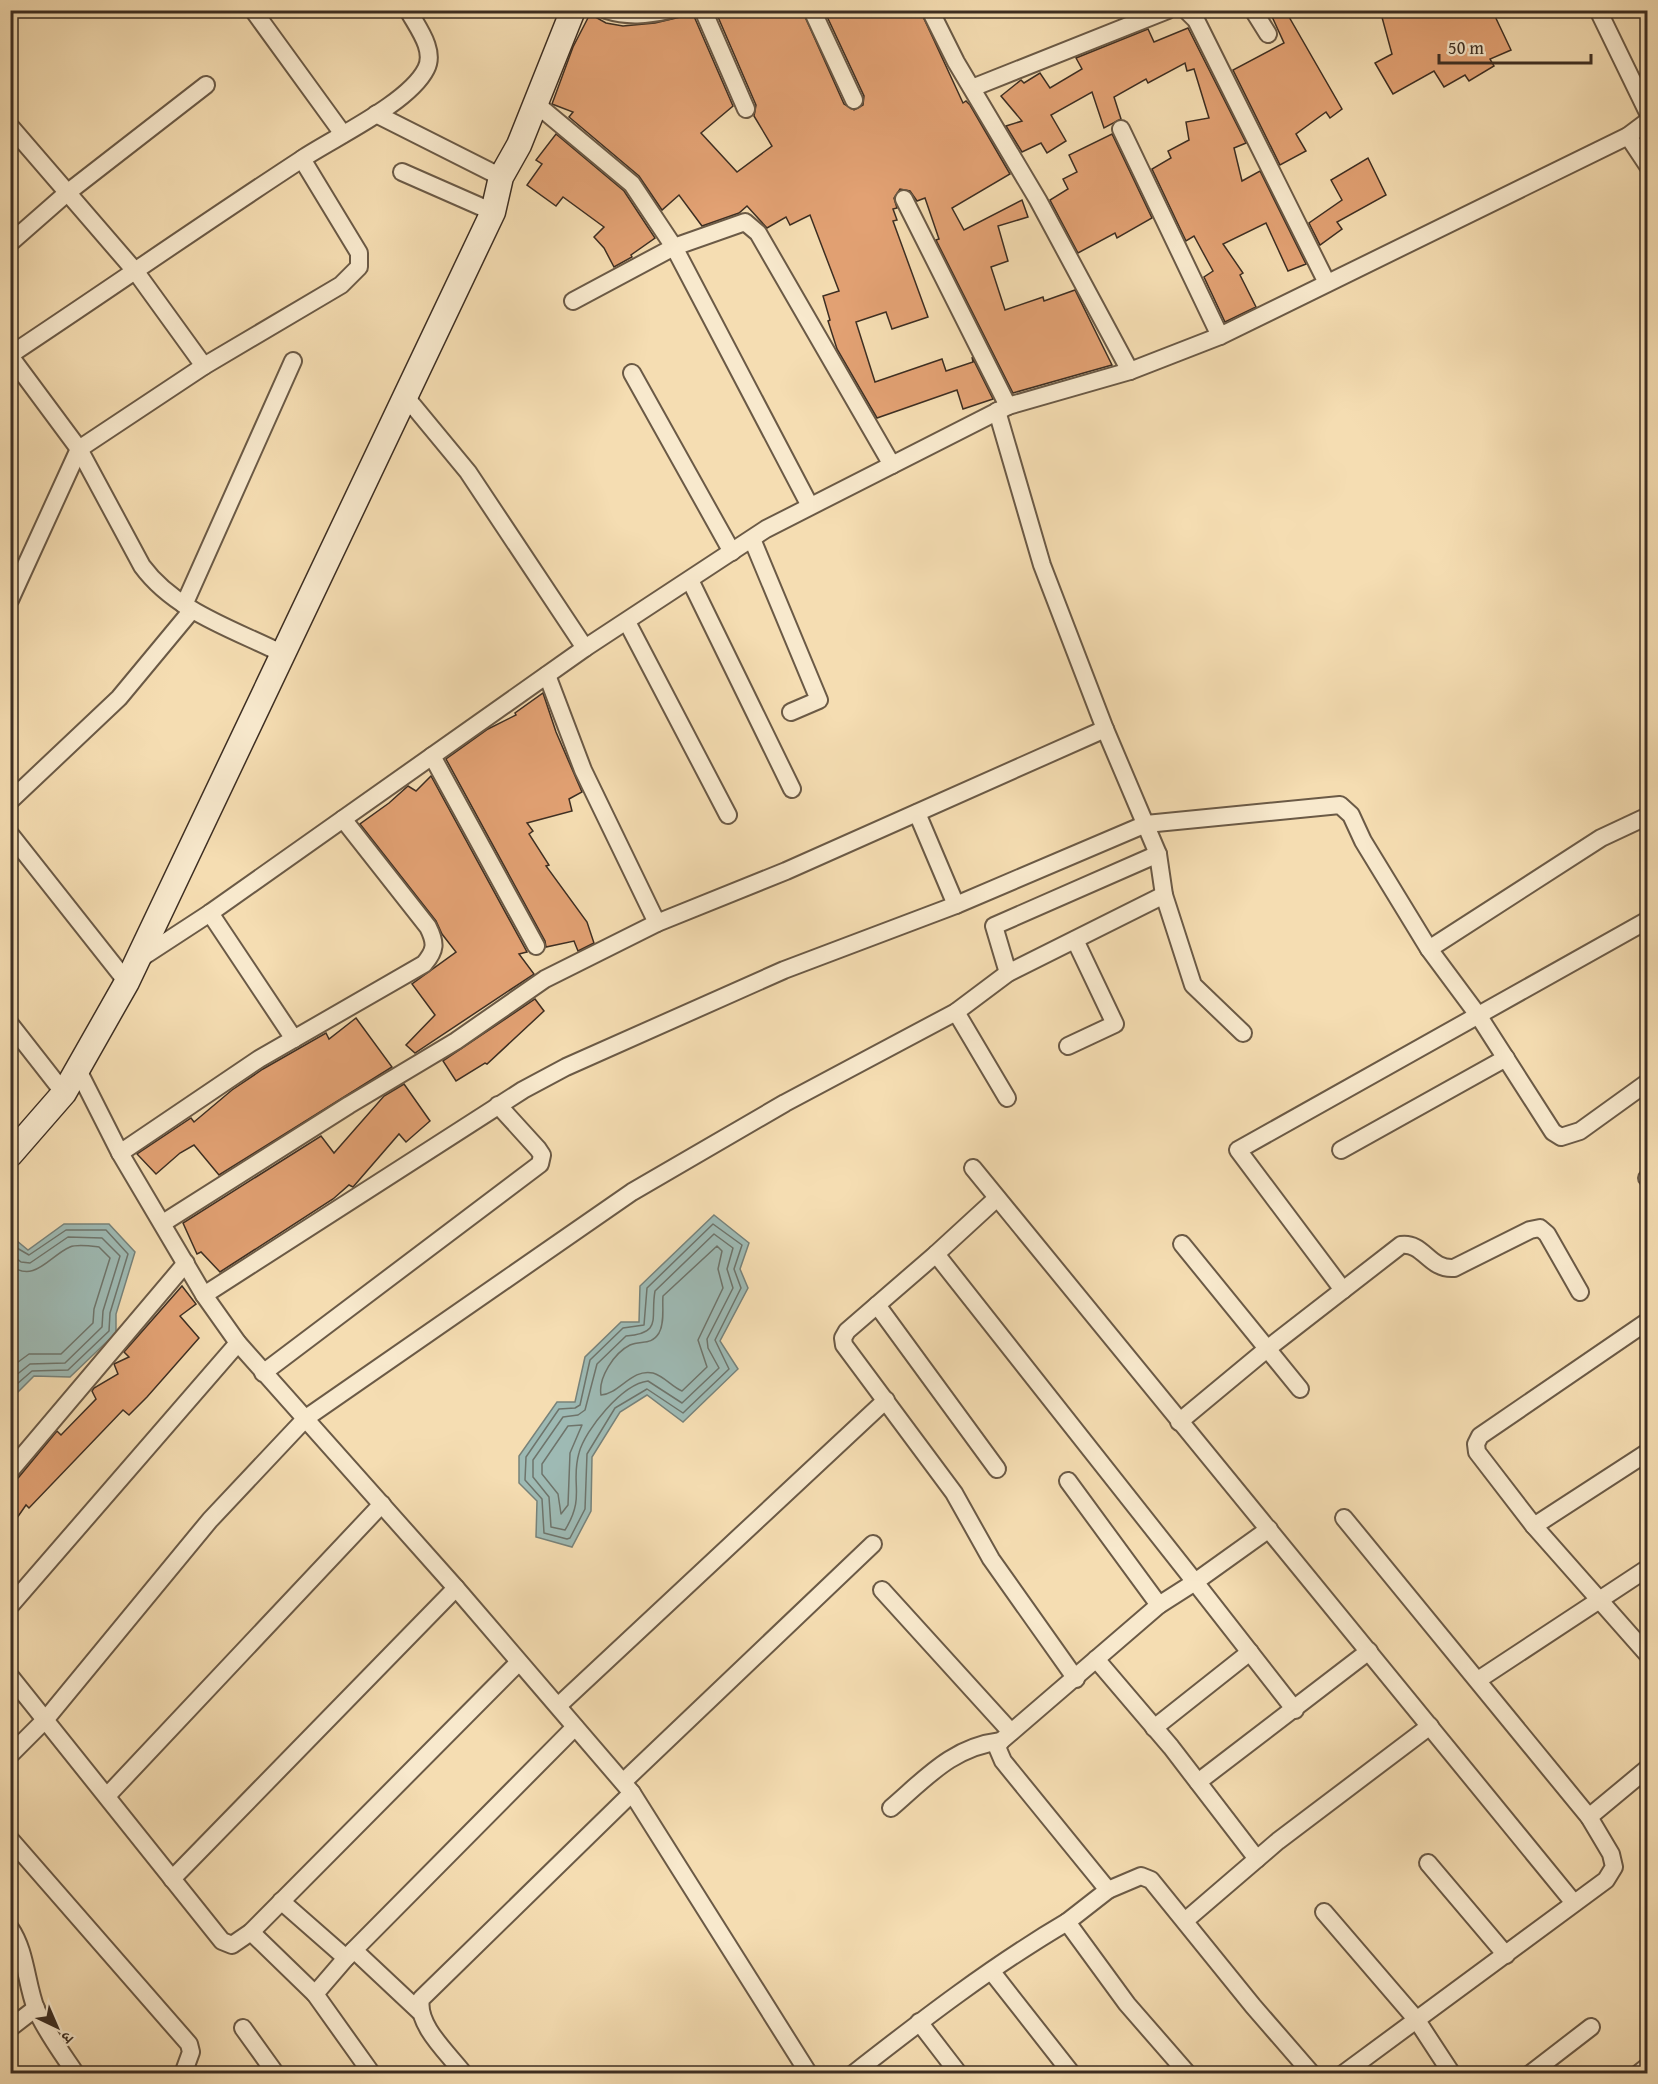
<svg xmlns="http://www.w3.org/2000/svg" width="1658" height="2084" font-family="'Gentium Book Plus','Noto Serif Devanagari',serif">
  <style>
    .water { fill: #9ebab4; stroke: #77827a; stroke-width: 1.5 }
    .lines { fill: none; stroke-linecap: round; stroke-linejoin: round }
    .shore { stroke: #6e746b; stroke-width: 1.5 }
    .building { fill: #e2a173; stroke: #3d2e22; stroke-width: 1.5 }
    .street-casing { stroke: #6b5a46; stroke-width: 20 }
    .secondary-casing { stroke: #3d2e22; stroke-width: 27 }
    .street { stroke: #f8e9cd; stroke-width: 16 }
    .secondary { stroke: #f8e9cd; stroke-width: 24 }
  </style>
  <rect width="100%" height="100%" fill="#f5ddb2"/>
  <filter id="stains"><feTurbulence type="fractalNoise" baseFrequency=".00333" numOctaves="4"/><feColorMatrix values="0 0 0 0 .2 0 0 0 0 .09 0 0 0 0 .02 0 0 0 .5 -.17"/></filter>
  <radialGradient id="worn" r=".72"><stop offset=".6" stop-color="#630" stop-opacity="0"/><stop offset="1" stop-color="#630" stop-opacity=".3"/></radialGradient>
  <g class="water">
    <polygon points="714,1215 749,1243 740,1269 748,1288 720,1341 738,1369 683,1422 647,1395 620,1412 592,1457 591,1511 572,1547 536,1537 537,1501 519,1483 519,1456 557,1402 575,1402 585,1357 621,1322 639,1322 640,1286"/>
    <polygon points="64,1224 109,1224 135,1252 116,1314 116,1333 70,1377 34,1376 11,1399 11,1236 28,1250"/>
  </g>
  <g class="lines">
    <g class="shore">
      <polygon points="713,1224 742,1245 734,1269 741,1288 715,1340 729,1369 683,1413 647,1389 615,1408 587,1454 585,1509 570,1538 567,1539 544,1533 542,1499 525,1480 526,1457 559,1409 575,1408 580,1405 590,1360 623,1328 644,1325 647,1288"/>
      <path d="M714,1234L733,1248L727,1269L733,1288L707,1339L708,1348L719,1368L682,1403L648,1381C622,1384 585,1430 579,1453C570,1484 586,1496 565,1530L551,1527L549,1497L533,1477V1460L563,1417L578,1415L585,1410L597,1364L626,1336C663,1333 650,1319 655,1291Z"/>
      <polyline points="10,1244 29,1255 66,1230 106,1230 128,1254 110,1313 109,1331 68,1370 32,1371 10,1390"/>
      <path d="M717,1246L722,1251L718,1269L723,1288L698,1340L707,1367L682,1391C672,1387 664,1376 653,1373C632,1368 619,1394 601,1395C598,1378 614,1353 630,1345C641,1340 651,1346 659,1333C665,1322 662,1307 663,1296Z"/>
      <polyline points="10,1253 21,1262 30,1263 68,1237 102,1238 120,1256 103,1311 102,1327 65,1363 30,1364 10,1380"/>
      <path d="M10,1265C35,1284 49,1256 70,1247C77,1244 91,1246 99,1247L110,1258L94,1309L93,1323L61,1354H29L10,1368"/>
      <polygon points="582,1425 570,1453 568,1505 561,1514 558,1494 542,1474 542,1464 568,1426"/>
    </g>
  </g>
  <g class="building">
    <polygon points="715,10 802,10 844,104 854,110 863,105 864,96 824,10 920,10 963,103 966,101 970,105 1010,174 952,208 964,230 1022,200 1028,217 998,226 1008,261 991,267 1005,310 1043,297 1044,301 1075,290 1112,365 1013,393 936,240 939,239 925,198 917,201 910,191 900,189 894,198 897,208 893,209 897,220 893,221 928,317 892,329 886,312 856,322 875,382 942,359 946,371 973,362 972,357 993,399 963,409 957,390 877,418 837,349 828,321 830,320 823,296 839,291 810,215 790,225 786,217 767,228 747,206 739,213 702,226 679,195 662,210 639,176 569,117 573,112 552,104 573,47 590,14 606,23 623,26 655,23 693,14 733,106 701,133 737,172 772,146 754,116 756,105"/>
    <polygon points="1269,10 1285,10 1342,109 1330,118 1326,112 1296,134 1306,151 1280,165 1233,70 1284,43"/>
    <polygon points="1380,10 1492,10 1511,50 1490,59 1494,66 1469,81 1465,75 1444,87 1434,71 1393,94 1375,63 1392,54"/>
    <polygon points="1188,28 1246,143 1234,148 1242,181 1260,171 1306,264 1288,271 1266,223 1223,244 1243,273 1240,275 1256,307 1225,322 1204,277 1213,271 1194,236 1186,241 1152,169 1171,158 1168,151 1189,140 1186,122 1209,118 1194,69 1187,71 1185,63 1148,83 1146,79 1114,97 1121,119 1104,128 1092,92 1051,115 1066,141 1047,153 1041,143 1022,152 1006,126 1022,121 1001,96 1021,80 1024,83 1040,73 1050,88 1082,69 1076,58 1148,29 1154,42"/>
    <polygon points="556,134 624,191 655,238 631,255 632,257 614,267 604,248 594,237 604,227 563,197 556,206 527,185 542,164 536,160"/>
    <polygon points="1112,134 1152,218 1117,238 1115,233 1078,253 1050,200 1068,189 1063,179 1077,172 1069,155"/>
    <polygon points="1368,158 1386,195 1337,222 1342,229 1320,245 1309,223 1342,200 1331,180"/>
    <polygon points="543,693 556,732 582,792 569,799 572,811 527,823 533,831 529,834 549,865 546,866 587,922 594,943 578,951 574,941 546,947 545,941 446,759 488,729 516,715 515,713"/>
    <polygon points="431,776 527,952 519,954 534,974 415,1053 406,1045 435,1015 412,984 456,952 442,934 436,921 360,824 389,803 408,786 416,791"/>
    <polygon points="535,999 544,1011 487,1064 485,1063 456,1081 443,1061"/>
    <polygon points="356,1018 392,1067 219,1175 194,1145 180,1153 156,1174 137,1154 191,1118 194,1122 232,1090 263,1069 326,1033 329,1039"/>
    <polygon points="404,1084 430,1121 406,1142 399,1134 353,1187 349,1185 333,1199 220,1272 201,1252 197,1254 183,1223 321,1136 334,1153 384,1096"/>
    <polygon points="182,1286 196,1304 180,1316 199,1338 147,1397 129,1415 123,1410 29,1508 26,1505 10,1528 10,1481 18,1478 57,1431 61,1435 96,1399 92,1391 94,1388 118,1374 114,1364 129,1357 124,1352"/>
  </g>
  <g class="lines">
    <g class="street-casing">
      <g id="street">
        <polyline points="253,10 343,134"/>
        <path d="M606,10C628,17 647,15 669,10"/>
        <polyline points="703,10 746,109"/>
        <polyline points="812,10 854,100"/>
        <polyline points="930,10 956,62 1038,200 1130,371"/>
        <polyline points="1186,10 1196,20 1327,283"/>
        <polyline points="1253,10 1268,34"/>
        <polyline points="1598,10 1648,113"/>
        <polyline points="972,88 1168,10"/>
        <polyline points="535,103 632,184 674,247 810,506"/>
        <polyline points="376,114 501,177"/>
        <polyline points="10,126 136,272 204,366"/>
        <polyline points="1121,129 1220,336"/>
        <polyline points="1628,136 1648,166"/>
        <polyline points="402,172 493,212"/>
        <polyline points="904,199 1008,406"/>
        <polyline points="10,243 67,193 206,85"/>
        <polyline points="573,301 674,247 745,222 758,233 892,465"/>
        <path d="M10,355C108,290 204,223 302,159C335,137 409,103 426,69C436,50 417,27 408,10"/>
        <path d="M10,356L79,449L142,566C175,611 233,629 281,653"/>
        <polyline points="632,373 732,552"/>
        <polyline points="406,397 468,472 585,648"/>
        <polyline points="997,411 1042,565 1105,729 1158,854 1164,895 1193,985 1243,1033"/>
        <polyline points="752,539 819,700 791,712"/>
        <polyline points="690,580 792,789"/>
        <polyline points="10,600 79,449 204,366 341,285 359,267 359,253 302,159"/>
        <polyline points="184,605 293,361"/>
        <polyline points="627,622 728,815"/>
        <polyline points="547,675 583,770 657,923"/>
        <polyline points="432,756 536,946"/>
        <polyline points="10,801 119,698 192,610"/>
        <polyline points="917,813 956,905"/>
        <polyline points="10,834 127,982"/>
        <polyline points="210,913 294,1039"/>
        <polyline points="1429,949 1601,838 1648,816"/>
        <polyline points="138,960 210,913 585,648 766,529 1008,406 1130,371 1220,336 1628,136 1648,121"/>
        <polyline points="1008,973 994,926 1158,854"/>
        <polyline points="956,1012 1007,1098"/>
        <polyline points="10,1024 64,1093"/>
        <polyline points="1068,1046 1115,1024 1075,940"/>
        <polyline points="78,1070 120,1153 204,1295 238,1343 456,1588 632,1793 809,2074"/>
        <polyline points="1341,1150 1506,1058"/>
        <path d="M120,1153L259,1059L424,964C436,950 436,943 428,927L343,819"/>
        <polyline points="973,1168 1574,1903"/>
        <polyline points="1647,1178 1648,1178"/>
        <polyline points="163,1223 349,1105 456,1041 545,979 657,923 786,871 1105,729"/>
        <polyline points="1182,1244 1300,1389"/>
        <polyline points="936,1254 997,1198"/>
        <polyline points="1343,1290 1238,1150 1648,920"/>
        <polyline points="204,1295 523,1090 566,1067 784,970 956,905 1146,824 1340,805 1351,815 1363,841 1429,949 1478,1015 1553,1132 1561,1137 1580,1131 1648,1082"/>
        <polyline points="877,1305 997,1469"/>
        <polyline points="263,1373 540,1164 542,1155 538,1149 498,1105"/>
        <path d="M1179,1422L1267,1349L1401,1245C1424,1242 1429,1270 1454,1268L1530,1230L1540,1228L1547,1234L1580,1292"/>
        <polyline points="1648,1452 1534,1526 1648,1655"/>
        <polyline points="10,1471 186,1263"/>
        <polyline points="1068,1481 1159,1605"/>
        <polyline points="1534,1526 1477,1452 1476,1444 1480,1436 1648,1321"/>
        <polyline points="882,1590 1011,1732"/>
        <polyline points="10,1606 238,1343"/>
        <polyline points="1096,1659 1171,1747 1257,1859"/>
        <polyline points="10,1676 222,1941 232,1945 251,1932 519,1662"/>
        <polyline points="1076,1679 991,1559 954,1493 844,1345 843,1338 847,1331 936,1254 1195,1582 1269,1529"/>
        <polyline points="1478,1680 1648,1568"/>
        <polyline points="558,1706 886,1400"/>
        <polyline points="1154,1728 1250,1652"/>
        <polyline points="10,1755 46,1719 210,1520 306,1418 632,1192 785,1103 956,1012 1008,973 1164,895"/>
        <polyline points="623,1782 873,1544"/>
        <polyline points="1198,1782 1369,1651"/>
        <polyline points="107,1796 382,1504"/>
        <path d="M891,1808C926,1778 952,1747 1001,1741"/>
        <polyline points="1589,1817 1648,1768"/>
        <polyline points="10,1839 189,2044 191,2052 183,2074"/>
        <polyline points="1428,1863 1506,1955"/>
        <polyline points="172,1879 456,1588"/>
        <polyline points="1108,1890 1141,1876 1151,1880 1253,2006 1312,2074"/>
        <polyline points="281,1901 346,1958"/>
        <polyline points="1324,1912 1416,2019 1452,2074"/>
        <polyline points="1186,1920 1278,1841 1430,1726"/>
        <polyline points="1067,1922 1108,1890 1003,1761 997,1747 1001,1741 1159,1605 1195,1582 1295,1710"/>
        <path d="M10,1928C26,1951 26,1983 36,2009C46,2032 62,2053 76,2074"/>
        <polyline points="251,1932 315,1994"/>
        <polyline points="354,1950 419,2011"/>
        <polyline points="992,1972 1072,2074"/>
        <polyline points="919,2022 959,2074"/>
        <polyline points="10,2028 36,2008"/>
        <polyline points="243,2028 276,2074"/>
        <polyline points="372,2074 315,1994 346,1958 575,1727"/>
        <path d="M464,2074C448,2053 416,2025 421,1999L632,1793"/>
        <path d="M853,2074C922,2020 992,1966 1067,1922L1127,2004L1188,2074"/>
        <polyline points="1343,2074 1606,1880 1614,1867 1611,1854 1589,1817 1344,1518"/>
        <polyline points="1530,2074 1591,2027"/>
        <polyline points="1638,2074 1648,2066"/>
      </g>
    </g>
    <g class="secondary-casing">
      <polyline id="secondary" points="10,1155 64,1093 127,982 493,212 501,177 519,145 573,10"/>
    </g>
    <use href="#street" class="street"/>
    <use href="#secondary" class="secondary"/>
  </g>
  <rect width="1658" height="2084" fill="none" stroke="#f5ddb2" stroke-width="36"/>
  <rect x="12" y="12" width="1634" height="2060" fill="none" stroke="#3d2e22" stroke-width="3"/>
  <rect x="18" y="18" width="1622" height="2048" fill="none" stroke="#3d2e22" stroke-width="1.5"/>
  <g transform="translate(57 2027) rotate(136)" stroke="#f8e9cd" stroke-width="4.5" paint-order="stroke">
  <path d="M0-4.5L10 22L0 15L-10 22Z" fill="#3d2e22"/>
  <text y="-9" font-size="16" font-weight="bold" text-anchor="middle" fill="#3d2e22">उ</text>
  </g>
  <path d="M1439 54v9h152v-9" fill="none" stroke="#3d2e22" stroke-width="3"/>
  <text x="1448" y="54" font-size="18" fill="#3d2e22" stroke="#f8e9cd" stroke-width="4.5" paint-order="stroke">50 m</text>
  <rect width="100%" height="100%" filter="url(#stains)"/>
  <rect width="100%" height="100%" fill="url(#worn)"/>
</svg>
